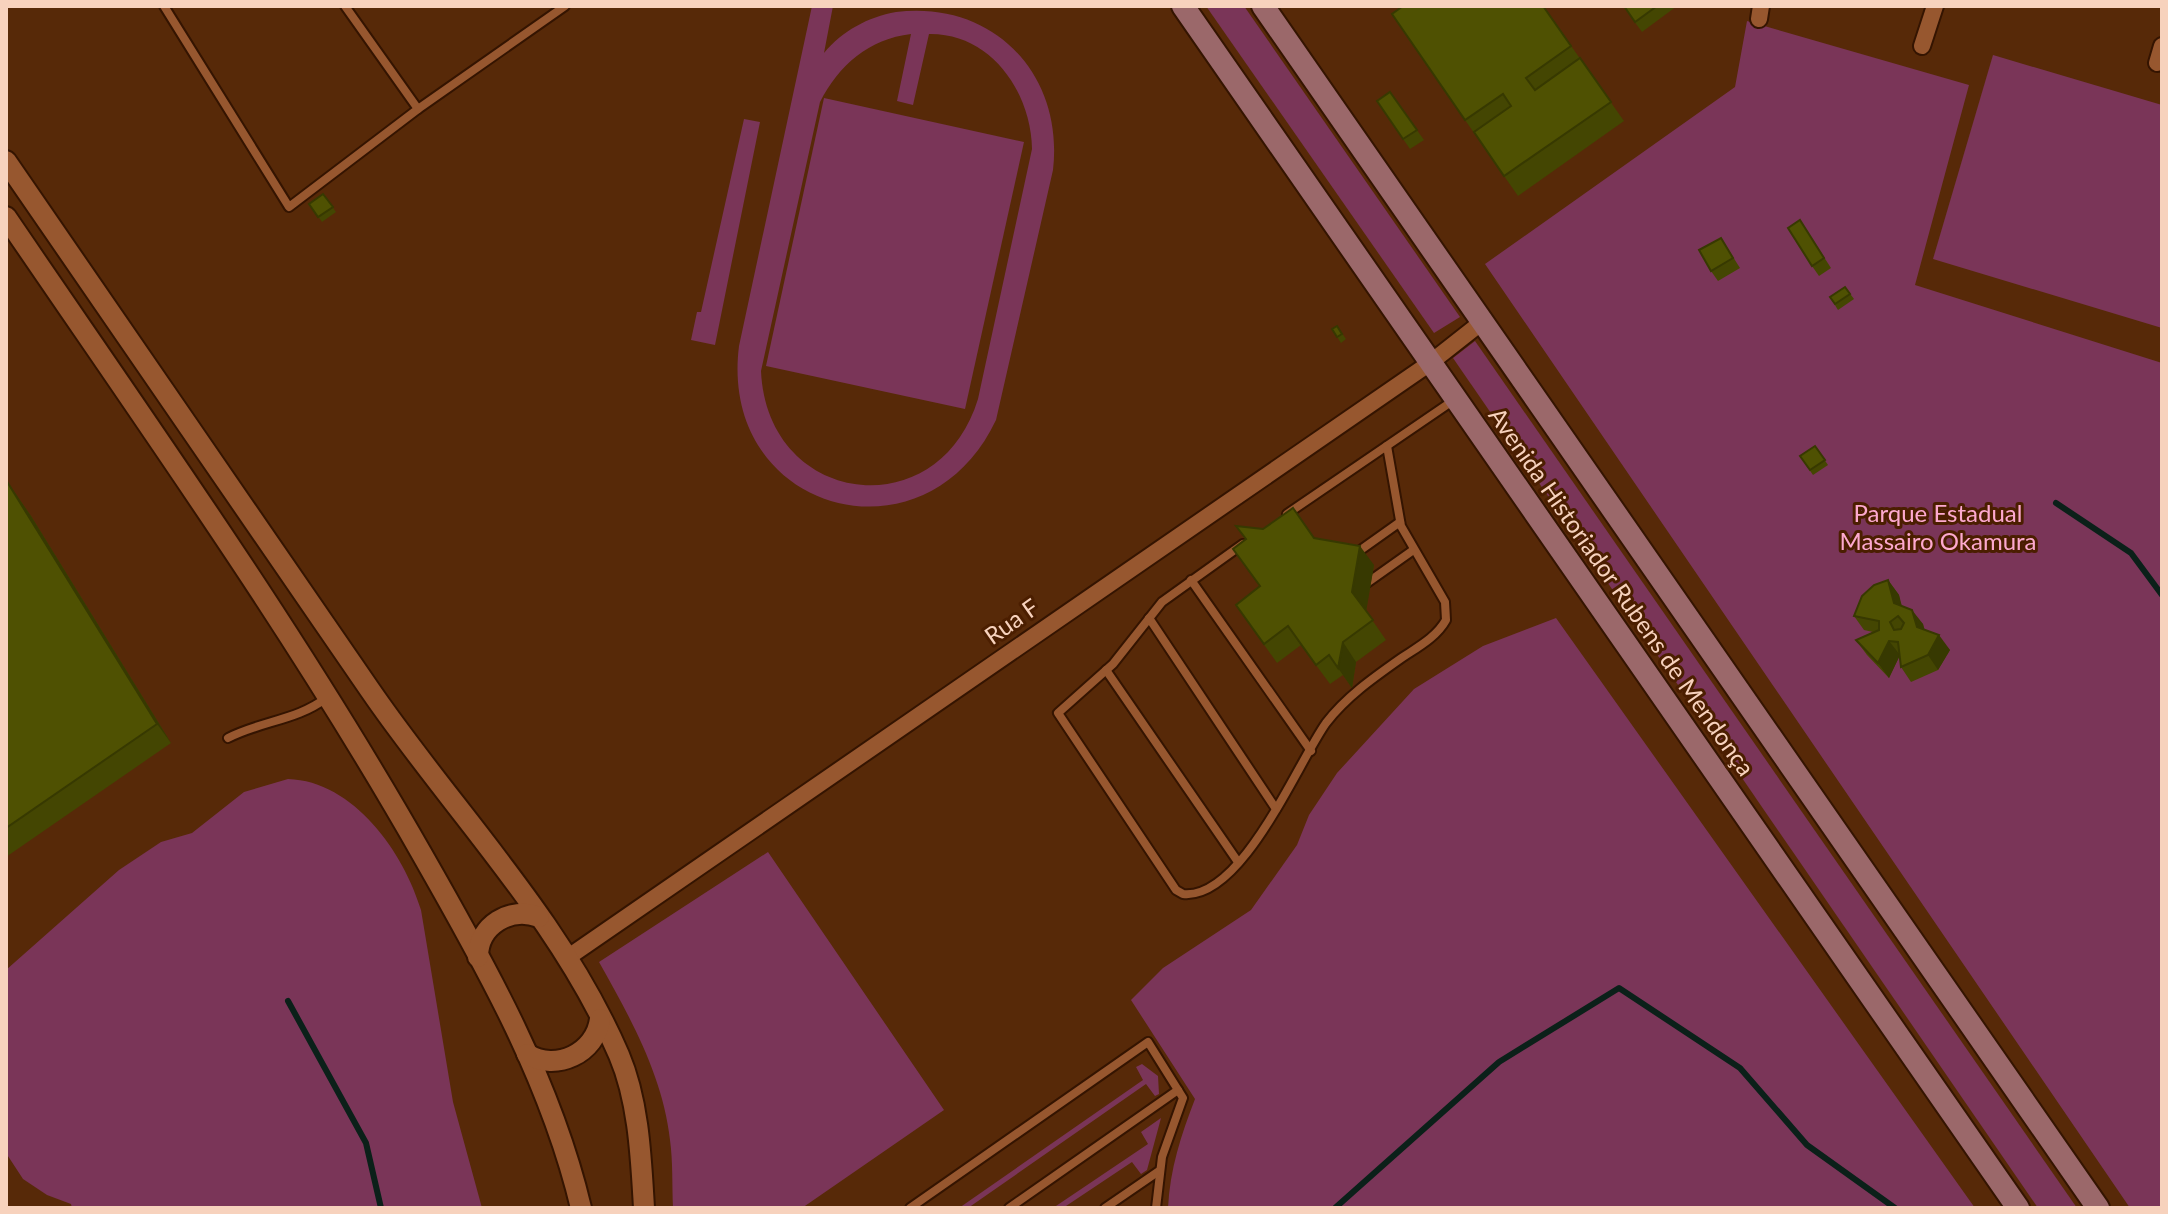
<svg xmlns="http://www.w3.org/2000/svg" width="2168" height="1214" font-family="Lato,sans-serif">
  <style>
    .green { fill: #7a3558; fill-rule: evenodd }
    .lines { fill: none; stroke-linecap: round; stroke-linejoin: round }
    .stream { stroke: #0b2019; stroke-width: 6 }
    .service-casing { stroke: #341401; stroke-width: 12 }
    .minor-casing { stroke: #341401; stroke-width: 20 }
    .tertiary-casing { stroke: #341401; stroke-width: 24 }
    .secondary-casing { stroke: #341401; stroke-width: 26 }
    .service { stroke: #97572f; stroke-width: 8 }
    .minor { stroke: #97572f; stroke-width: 16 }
    .tertiary { stroke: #97572f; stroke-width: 20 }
    .secondary { stroke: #9b686a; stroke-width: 22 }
    .wall { fill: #444602 }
    .shaded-wall { fill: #373901 }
    .building { fill: #4f5102; stroke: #373901; stroke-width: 2; fill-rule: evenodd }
    .labels { text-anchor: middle; stroke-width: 6; stroke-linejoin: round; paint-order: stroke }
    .park-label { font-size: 24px; fill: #fda9cf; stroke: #4b1e00 }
    .street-label { font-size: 24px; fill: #f7d2bd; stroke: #4b1e00 }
  </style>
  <rect width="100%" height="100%" fill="#572908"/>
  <g class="green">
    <path d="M812,6H833L824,53C842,31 868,17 896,12C995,0 1064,76 1053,170L996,420C925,570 718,512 739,346ZM911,34L897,101L913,105L929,34C991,33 1031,92 1032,149L978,399C938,529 767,506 761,371L820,102C839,65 869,39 911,34Z"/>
    <polygon points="1206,6 1244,6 1460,317 1434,333"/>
    <polygon points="1747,21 1969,85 1915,285 2162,363 2162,1208 2130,1208 1485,264 1735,87"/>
    <polygon points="1993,55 2162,105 2162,328 1933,259"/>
    <polygon points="824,98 1024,142 965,409 766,366"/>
    <polygon points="744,119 760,122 715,345 691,340 697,312 701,312"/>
    <polygon points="1475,341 2077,1208 2038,1208 1453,358"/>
    <path d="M1556,618L1975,1208H1168C1170,1169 1181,1135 1195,1099L1131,1000L1163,968L1251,910L1297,845L1309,815L1337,773L1414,689L1483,646Z"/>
    <path d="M288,779C354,781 404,853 421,910L453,1102L482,1208H72L71,1204L47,1195L23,1179L6,1153V970L119,870L161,842L192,833L244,792Z"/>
    <path d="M768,852L944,1110L802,1208H673C672,1185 673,1162 670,1140C663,1076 630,1017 599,962Z"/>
    <polygon points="1142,1064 1158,1076 1159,1094 1155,1096 1146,1084 968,1208 959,1208 1143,1080 1136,1067"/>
    <polygon points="1161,1118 1147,1170 1141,1174 1132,1162 1063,1208 1053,1208 1148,1144 1141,1132"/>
  </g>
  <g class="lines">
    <g class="stream">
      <polyline points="2056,503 2131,553 2162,595"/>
      <polyline points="288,1001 366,1143 381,1208"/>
      <polyline points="1335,1208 1499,1062 1619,988 1740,1068 1807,1145 1895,1208"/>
    </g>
    <g class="service-casing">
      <g id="service">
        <polyline points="164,6 289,207 418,109 345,6"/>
        <polyline points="418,109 565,6"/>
        <polyline points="1287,514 1454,400"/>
        <path d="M1243,544L1162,602L1113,664L1058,713L1176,890L1183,894C1242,900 1297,764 1326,723C1346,697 1373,678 1400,659C1416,648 1436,638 1446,620L1445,602L1401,526L1387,446"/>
        <polyline points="1355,554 1400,522"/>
        <polyline points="1191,580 1311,751"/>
        <polyline points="1364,585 1412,551"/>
        <polyline points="1149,618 1276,809"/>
        <polyline points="1106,670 1238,862"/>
        <path d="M228,738C261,721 298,720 326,698"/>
        <polyline points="910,1208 1148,1042 1183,1098 1162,1157 1156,1208"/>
        <polyline points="1009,1208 1178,1090"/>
        <polyline points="1105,1208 1159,1171"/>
      </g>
    </g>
    <g class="minor-casing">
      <g id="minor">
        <polyline points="1759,19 1761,6"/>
        <polyline points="1922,46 1935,6"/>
        <polyline points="2157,63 2162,46"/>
        <polyline points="567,958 1430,363 1482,322"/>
      </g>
    </g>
    <g class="tertiary-casing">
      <g id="tertiary">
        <path d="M6,161C127,337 249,514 370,690C453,811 560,918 619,1055C639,1102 641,1158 644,1208"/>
        <path d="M6,217C149,427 297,634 423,856C487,968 551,1082 581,1208"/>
        <path d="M478,957C478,925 511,906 539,917"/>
        <path d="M527,1054C556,1072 596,1053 600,1019"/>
      </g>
    </g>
    <g class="secondary-casing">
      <g id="secondary">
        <polyline points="1183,6 2018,1208"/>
        <polyline points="1263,6 2098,1208"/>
      </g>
    </g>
    <use href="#service" class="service"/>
    <use href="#minor" class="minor"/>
    <use href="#tertiary" class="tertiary"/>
    <use href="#secondary" class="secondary"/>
  </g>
  <g class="wall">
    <polygon points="1543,6 1624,121 1518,196 1465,120"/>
    <polygon points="1623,6 1677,6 1642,32"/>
    <polygon points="1390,92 1424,140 1410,149 1377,101"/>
    <polygon points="323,194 336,212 322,222 309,204"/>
    <polygon points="1800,220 1831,268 1819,276 1812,266"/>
    <polygon points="1721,238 1740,268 1718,281 1711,271"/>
    <polygon points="1845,287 1854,299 1838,310 1830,297"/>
    <polygon points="1337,326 1346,339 1341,343 1332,329"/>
    <polygon points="1815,446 1828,465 1813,475 1800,456"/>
    <polygon points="6,480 31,516 171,743 6,857"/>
    <polygon points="1314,538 1374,565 1366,611 1386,640 1356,662 1352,688 1343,675 1330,684 1301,645 1277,663 1236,605 1260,587"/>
    <polygon points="1888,580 1899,595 1901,606 1923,624 1924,630 1950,650 1938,670 1911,682 1901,667 1900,655 1889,678 1867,655 1856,640 1873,632 1864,630 1854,616"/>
  </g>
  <g class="shaded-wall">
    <polygon points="6,480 31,516 171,743 157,724"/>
    <polygon points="1360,546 1374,565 1366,612 1352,592"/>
    <polygon points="1888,580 1899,595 1905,618 1894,603"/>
    <polygon points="1912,610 1923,624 1928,642 1917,627"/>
    <polygon points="1939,635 1950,650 1938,670 1928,655"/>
    <polygon points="1889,641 1900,655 1889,678 1878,663"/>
    <polygon points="1343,642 1356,662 1352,688 1338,668"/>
  </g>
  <g class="building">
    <polygon points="1403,6 1543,6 1571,46 1526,78 1535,90 1580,58 1611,102 1504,176 1474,132 1511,106 1503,94 1465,120 1392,14"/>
    <polygon points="1624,6 1657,6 1635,22"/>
    <polygon points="1390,92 1417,130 1403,139 1377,101"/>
    <polygon points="323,194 333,207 318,217 309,204"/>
    <polygon points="1800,220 1824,258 1812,266 1788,228"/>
    <polygon points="1721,238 1733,258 1711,271 1699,250"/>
    <polygon points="1845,287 1850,294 1835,304 1830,297"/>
    <polygon points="1337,326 1342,334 1337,337 1332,329"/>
    <polygon points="1815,446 1825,460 1810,470 1800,456"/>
    <polygon points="6,480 157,724 6,828"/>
    <polygon points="1293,508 1314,538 1360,546 1352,592 1373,620 1343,642 1338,668 1329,655 1316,665 1288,626 1264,644 1236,605 1260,586 1233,549 1246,539 1236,526 1263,529"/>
    <path d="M1888,580L1894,603L1912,610L1917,627L1939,635L1928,655L1901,667L1898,642L1889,641L1878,663L1856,640L1879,630V621L1854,616L1862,596L1874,585ZM1898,616L1904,623L1901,629L1894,630L1890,622Z"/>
  </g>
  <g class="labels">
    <g class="park-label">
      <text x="1938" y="522">Parque Estadual<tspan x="1938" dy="28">Massairo Okamura</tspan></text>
    </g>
    <g class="street-label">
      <text transform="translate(1621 592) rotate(55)" y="8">Avenida Historiador Rubens de Mendonça</text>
      <text transform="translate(1012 622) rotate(-35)" y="8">Rua F</text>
    </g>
  </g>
  <rect width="2168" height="1214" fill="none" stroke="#f7d2bd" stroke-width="16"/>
</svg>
